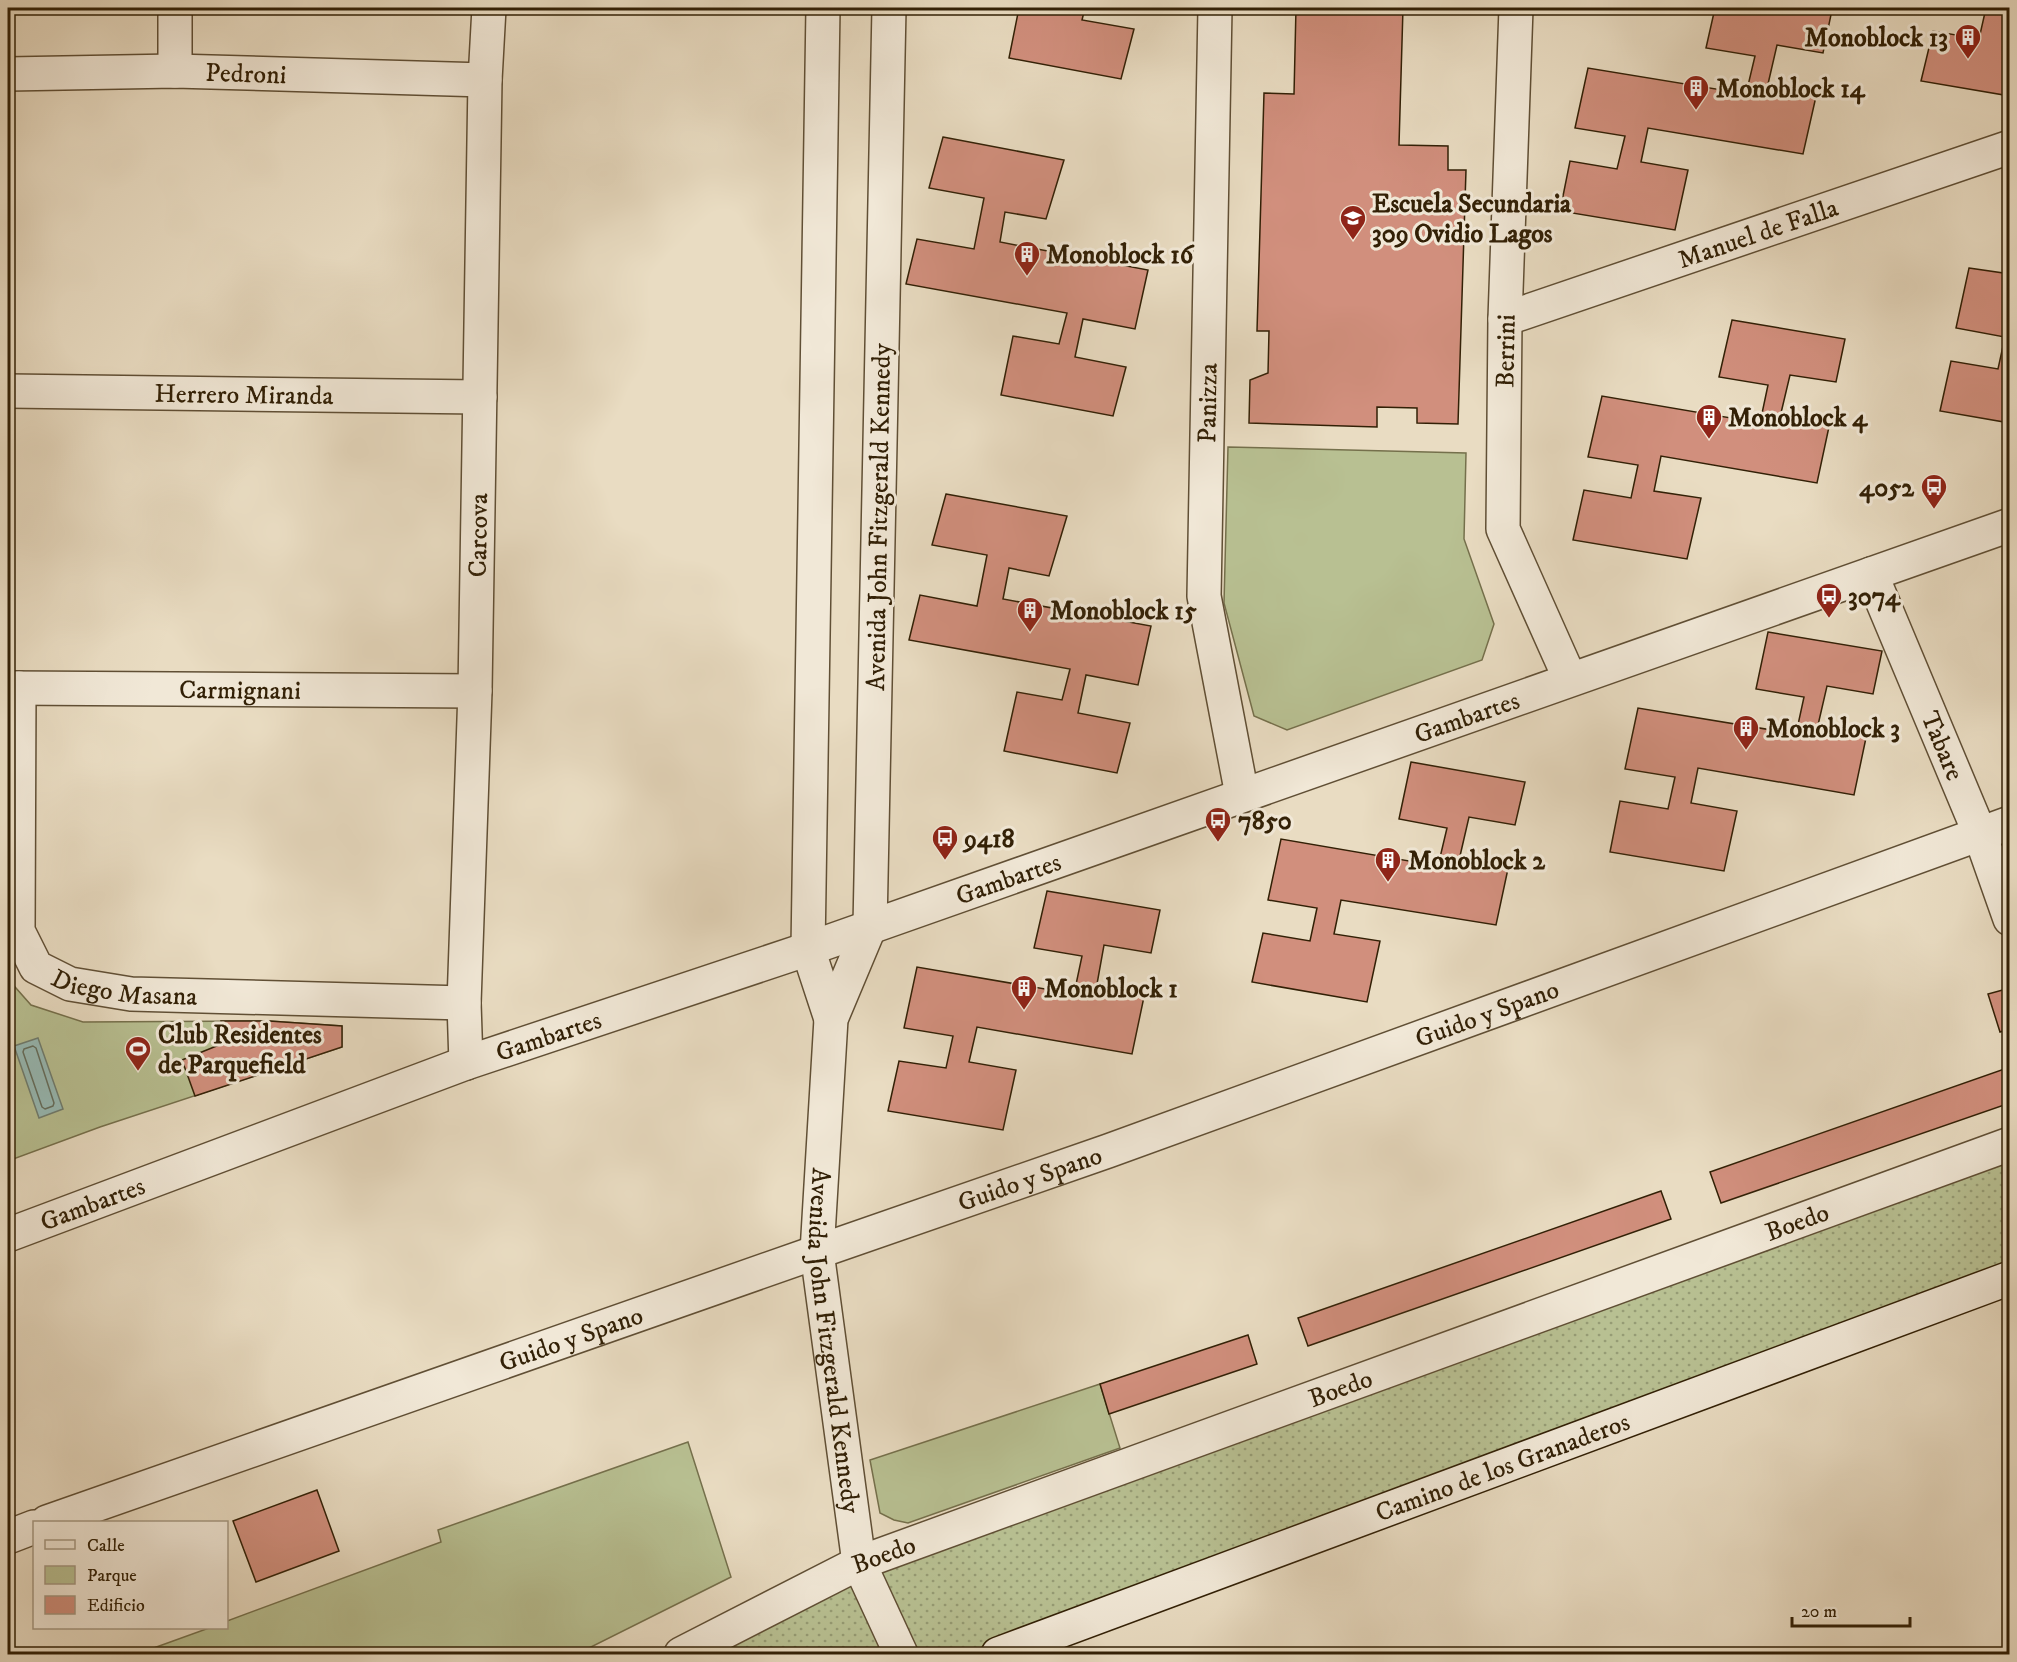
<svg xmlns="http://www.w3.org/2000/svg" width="2017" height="1662" font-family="'IM FELL DW Pica',serif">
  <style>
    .grass { fill: url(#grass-dots); stroke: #75704c; stroke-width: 1.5 }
    .park { fill: #b8c092; stroke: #75704c; stroke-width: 1.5 }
    .water { fill: #97bbb6; stroke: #6f7d70; stroke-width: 1.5 }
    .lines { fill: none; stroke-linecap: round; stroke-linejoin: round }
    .shore { stroke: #646e5e; stroke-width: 1.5 }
    .building { fill: #d18f7d; stroke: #322006; stroke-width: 1.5 }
    .minor-casing { stroke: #604f35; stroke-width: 36 }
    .tertiary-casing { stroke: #604f35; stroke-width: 36 }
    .secondary-casing { stroke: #322006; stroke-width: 36 }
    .minor { stroke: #f1e8d7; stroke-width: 33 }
    .tertiary { stroke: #f1e8d7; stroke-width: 33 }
    .secondary { stroke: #f1e8d7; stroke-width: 33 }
    .labels { text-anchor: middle; stroke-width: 6; stroke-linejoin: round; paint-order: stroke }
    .poi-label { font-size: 26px; font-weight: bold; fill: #322006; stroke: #f1e8d7; text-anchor: start }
    .street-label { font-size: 26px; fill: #322006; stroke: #f1e8d7 }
  </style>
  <defs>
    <pattern id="grass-dots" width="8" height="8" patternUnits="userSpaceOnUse" patternTransform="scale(1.5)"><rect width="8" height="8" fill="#b8c092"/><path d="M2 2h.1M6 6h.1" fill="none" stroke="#969c75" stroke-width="1.8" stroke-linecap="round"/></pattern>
  </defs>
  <rect width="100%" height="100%" fill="#e9dcc2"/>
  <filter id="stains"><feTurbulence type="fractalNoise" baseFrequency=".00333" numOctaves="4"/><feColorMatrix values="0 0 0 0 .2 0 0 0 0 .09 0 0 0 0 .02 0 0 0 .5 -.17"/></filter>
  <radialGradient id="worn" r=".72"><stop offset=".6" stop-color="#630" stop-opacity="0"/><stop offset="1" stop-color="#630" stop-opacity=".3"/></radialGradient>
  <polygon class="grass" points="2009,1144 2009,1278 998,1654 681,1654 859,1563"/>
  <g class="park">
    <polygon points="1228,447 1466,453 1464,539 1494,624 1482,660 1287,730 1254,716 1224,603"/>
    <polygon points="8,979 31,1005 83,1022 269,1021 342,1026 342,1047 100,1127 8,1161"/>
    <polygon points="1100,1384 1120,1448 908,1523 894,1520 880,1513 870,1460"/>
    <polygon points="688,1442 731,1577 577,1654 137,1654 209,1628 226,1628 227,1621 441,1542 438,1530"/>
  </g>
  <polygon class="water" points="38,1038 63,1109 39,1118 14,1046"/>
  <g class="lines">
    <polygon class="shore" points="33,1046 36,1048 54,1103 53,1106 45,1109 42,1107 23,1052 24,1049"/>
  </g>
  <g class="building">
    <polygon points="1019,8 1085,8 1082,20 1134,29 1121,79 1009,58"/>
    <polygon points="1296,8 1403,8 1399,145 1448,146 1448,170 1466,170 1458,424 1417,423 1417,408 1377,407 1377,427 1249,423 1250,380 1268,373 1269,331 1257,331 1264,93 1294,94"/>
    <polygon points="1715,8 1817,8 1832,10 1823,53 1777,45 1768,84 1817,92 1803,154 1648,128 1641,162 1688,170 1675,230 1560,211 1570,161 1617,169 1625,136 1575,128 1588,68 1746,94 1755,56 1706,48"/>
    <polygon points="1986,8 2008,8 2003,32 2010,33 2010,96 1921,81 1933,31 1979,39"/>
    <polygon points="943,137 1064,160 1046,219 1005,212 1000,242 1148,270 1135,329 1083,319 1075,357 1126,367 1113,416 1001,395 1013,336 1059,344 1067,313 906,284 917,239 974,249 984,198 929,188"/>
    <polygon points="1969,268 2010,274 2010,423 1940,411 1951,361 1998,369 2005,337 1956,328"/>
    <polygon points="1732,320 1845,339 1836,382 1790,375 1781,413 1830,422 1817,483 1661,456 1654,491 1701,498 1687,559 1573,540 1584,490 1631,498 1638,465 1588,457 1602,396 1760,423 1768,385 1719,377"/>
    <polygon points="946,494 1067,516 1049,576 1009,568 1003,599 1151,626 1138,685 1086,675 1078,713 1130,723 1117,773 1004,751 1017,692 1062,700 1070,669 909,640 920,595 977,606 987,555 932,545"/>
    <polygon points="1768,632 1882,651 1873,694 1827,686 1818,725 1867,733 1854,795 1698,768 1691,803 1737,811 1724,871 1610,852 1620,801 1668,809 1675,777 1625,769 1638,708 1796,734 1804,697 1756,689"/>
    <polygon points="1411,762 1525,782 1515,825 1469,817 1460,856 1509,864 1496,925 1341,900 1334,934 1380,941 1367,1002 1252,982 1263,933 1310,941 1317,908 1268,900 1281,839 1438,866 1447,828 1399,819"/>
    <polygon points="1047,891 1160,910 1151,953 1104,945 1097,984 1145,992 1132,1054 977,1027 969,1062 1016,1070 1003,1130 888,1111 899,1061 946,1068 953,1036 904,1028 917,967 1074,994 1082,956 1034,948"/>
    <polygon points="2010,988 2010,1029 2000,1032 1988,994"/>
    <polygon points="221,1021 269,1021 342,1026 342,1047 195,1096 182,1060 224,1043"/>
    <polygon points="2010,1067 2010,1103 1721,1203 1710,1172"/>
    <polygon points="1661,1191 1671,1219 1308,1346 1298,1318"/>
    <polygon points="1248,1335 1257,1364 1109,1414 1100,1384"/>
    <polygon points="317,1490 339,1551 256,1582 233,1521"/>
  </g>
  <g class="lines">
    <g class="minor-casing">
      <g id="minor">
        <polyline points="175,8 175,71"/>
        <polyline points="1215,8 1204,596 1242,795"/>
        <polyline points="1516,8 1505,319 1503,529 1570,679"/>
        <path id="s1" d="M8,74L175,71L485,80"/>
        <path id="s2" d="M1505,319L2010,147"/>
        <path id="s3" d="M8,391L480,397"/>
        <path id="s4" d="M1871,574L1980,834L2010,919"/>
        <path id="s5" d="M8,688L475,691"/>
        <path id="s6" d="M19,688L18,931L36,967L70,984L131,994L464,1003"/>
        <path id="s7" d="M466,1063L464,1003L475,691L485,80L489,8"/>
        <path id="s8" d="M8,1235L466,1063L808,949L2010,525"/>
        <path id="s9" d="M47,1522L817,1252L1108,1151L2010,823"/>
        <polyline points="8,1537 34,1527"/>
        <path id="s10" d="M681,1654L859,1563L2010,1144"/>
      </g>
    </g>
    <g class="tertiary-casing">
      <g id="tertiary">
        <polyline points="823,8 808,949 831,1019"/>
        <path id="s11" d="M889,8L870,926L831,1019L817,1252L859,1563L901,1654"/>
      </g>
    </g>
    <g class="secondary-casing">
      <g id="secondary">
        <path id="s12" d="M998,1654L2010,1278"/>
      </g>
    </g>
    <use href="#minor" class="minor"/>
    <use href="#tertiary" class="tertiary"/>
    <use href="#secondary" class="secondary"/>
  </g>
  <defs>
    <g id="building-pin" transform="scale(1.35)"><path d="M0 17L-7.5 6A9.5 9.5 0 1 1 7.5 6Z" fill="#8f2418" stroke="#f1e8d7"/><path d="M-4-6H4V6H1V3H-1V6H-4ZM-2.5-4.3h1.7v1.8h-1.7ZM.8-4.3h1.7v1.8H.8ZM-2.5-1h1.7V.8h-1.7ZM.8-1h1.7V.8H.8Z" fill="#fff"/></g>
    <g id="school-pin" transform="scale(1.35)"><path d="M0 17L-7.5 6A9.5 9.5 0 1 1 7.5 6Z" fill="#8f2418" stroke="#f1e8d7"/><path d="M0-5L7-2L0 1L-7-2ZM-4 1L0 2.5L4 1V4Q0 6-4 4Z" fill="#fff"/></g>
    <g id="bus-pin" transform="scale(1.35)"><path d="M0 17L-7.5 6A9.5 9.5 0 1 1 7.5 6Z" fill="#8f2418" stroke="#f1e8d7"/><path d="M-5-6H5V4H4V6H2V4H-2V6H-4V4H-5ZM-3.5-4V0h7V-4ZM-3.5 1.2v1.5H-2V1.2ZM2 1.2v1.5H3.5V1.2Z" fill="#fff"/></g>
    <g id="stadium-pin" transform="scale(1.35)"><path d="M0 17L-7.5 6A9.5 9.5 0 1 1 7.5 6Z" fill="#8f2418" stroke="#f1e8d7"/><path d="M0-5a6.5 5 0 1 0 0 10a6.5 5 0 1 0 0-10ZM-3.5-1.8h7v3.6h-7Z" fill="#fff"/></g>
  </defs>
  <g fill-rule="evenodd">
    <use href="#building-pin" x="1968" y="37"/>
    <use href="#building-pin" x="1696" y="88"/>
    <use href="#school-pin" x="1353" y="218"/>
    <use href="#building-pin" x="1027" y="254"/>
    <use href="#building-pin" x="1709" y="417"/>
    <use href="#bus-pin" x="1934" y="487"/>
    <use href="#bus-pin" x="1829" y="596"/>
    <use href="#building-pin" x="1030" y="610"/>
    <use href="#building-pin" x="1746" y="728"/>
    <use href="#bus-pin" x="1218" y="820"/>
    <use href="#bus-pin" x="945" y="838"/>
    <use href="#building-pin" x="1388" y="860"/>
    <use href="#building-pin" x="1024" y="988"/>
    <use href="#stadium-pin" x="138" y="1049"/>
  </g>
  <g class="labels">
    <g class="poi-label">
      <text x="1948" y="46" text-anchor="end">Monoblock 13</text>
      <text x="1716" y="97">Monoblock 14</text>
      <text x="1372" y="212">Escuela Secundaria<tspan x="1372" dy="30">309 Ovidio Lagos</tspan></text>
      <text x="1046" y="263">Monoblock 16</text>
      <text x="1728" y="426">Monoblock 4</text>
      <text x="1914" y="496" text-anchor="end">4052</text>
      <text x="1848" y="605">3074</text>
      <text x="1050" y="619">Monoblock 15</text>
      <text x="1766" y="737">Monoblock 3</text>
      <text x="1238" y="829">7850</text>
      <text x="964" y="847">9418</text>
      <text x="1408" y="869">Monoblock 2</text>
      <text x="1044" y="997">Monoblock 1</text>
      <text x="158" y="1043">Club Residentes<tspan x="158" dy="30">de Parquefield</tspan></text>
    </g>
    <g class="street-label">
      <text dy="9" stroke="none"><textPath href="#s1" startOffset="238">Pedroni</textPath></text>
      <text dy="9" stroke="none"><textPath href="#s2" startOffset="267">Manuel de Falla</textPath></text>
      <text transform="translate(1505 351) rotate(-89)" y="9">Berrini</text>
      <text dy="9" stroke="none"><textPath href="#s3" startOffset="236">Herrero Miranda</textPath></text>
      <text transform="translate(1207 403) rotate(-89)" y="9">Panizza</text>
      <text transform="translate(878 517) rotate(-89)" y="9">Avenida John Fitzgerald Kennedy</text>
      <text dy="9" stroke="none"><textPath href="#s7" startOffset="528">Carcova</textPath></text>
      <text dy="9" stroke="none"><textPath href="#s5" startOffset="232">Carmignani</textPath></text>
      <text dy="9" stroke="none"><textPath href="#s8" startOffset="1548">Gambartes</textPath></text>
      <text dy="9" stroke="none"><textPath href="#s4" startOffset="186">Tabare</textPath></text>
      <text dy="9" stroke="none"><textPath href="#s8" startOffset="1062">Gambartes</textPath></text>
      <text dy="9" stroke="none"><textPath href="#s6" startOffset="376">Diego Masana</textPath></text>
      <text dy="9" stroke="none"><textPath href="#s9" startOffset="1527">Guido y Spano</textPath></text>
      <text dy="9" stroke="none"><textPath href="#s8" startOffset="576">Gambartes</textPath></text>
      <text dy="9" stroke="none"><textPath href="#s9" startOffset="1041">Guido y Spano</textPath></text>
      <text dy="9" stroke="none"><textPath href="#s8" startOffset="90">Gambartes</textPath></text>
      <text dy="9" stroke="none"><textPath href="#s10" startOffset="1198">Boedo</textPath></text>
      <text dy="9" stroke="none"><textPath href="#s9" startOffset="555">Guido y Spano</textPath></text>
      <text dy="9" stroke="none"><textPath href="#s11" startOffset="1342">Avenida John Fitzgerald Kennedy</textPath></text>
      <text dy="9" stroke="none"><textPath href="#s10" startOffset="712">Boedo</textPath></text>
      <text dy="9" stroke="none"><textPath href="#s12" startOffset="538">Camino de los Granaderos</textPath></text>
      <text dy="9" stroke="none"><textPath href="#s10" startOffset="226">Boedo</textPath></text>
    </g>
  </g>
  <rect width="2017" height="1662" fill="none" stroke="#e9dcc2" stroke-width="30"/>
  <rect x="9" y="9" width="1999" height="1644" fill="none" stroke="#322006" stroke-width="3"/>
  <rect x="15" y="15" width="1987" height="1632" fill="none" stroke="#322006" stroke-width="1.5"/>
  <rect x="33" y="1521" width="195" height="108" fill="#f1e8d7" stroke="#a59883" stroke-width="1.5"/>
  <rect x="45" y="1540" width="30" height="9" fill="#f1e8d7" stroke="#a59883" stroke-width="1.5"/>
  <text x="87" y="1551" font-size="18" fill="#322006">Calle</text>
  <rect x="45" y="1566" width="30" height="18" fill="#b8c092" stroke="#a59883" stroke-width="1.5"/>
  <text x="87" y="1581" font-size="18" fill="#322006">Parque</text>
  <rect x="45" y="1596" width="30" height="18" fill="#d18f7d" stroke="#a59883" stroke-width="1.5"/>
  <text x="87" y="1611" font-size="18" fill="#322006">Edificio</text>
  <path d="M1792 1617v9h118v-9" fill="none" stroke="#322006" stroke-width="3"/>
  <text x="1801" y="1617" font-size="18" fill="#322006" stroke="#f1e8d7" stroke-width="4.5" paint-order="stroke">20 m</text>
  <rect width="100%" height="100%" filter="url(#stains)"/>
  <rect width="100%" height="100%" fill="url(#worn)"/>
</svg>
